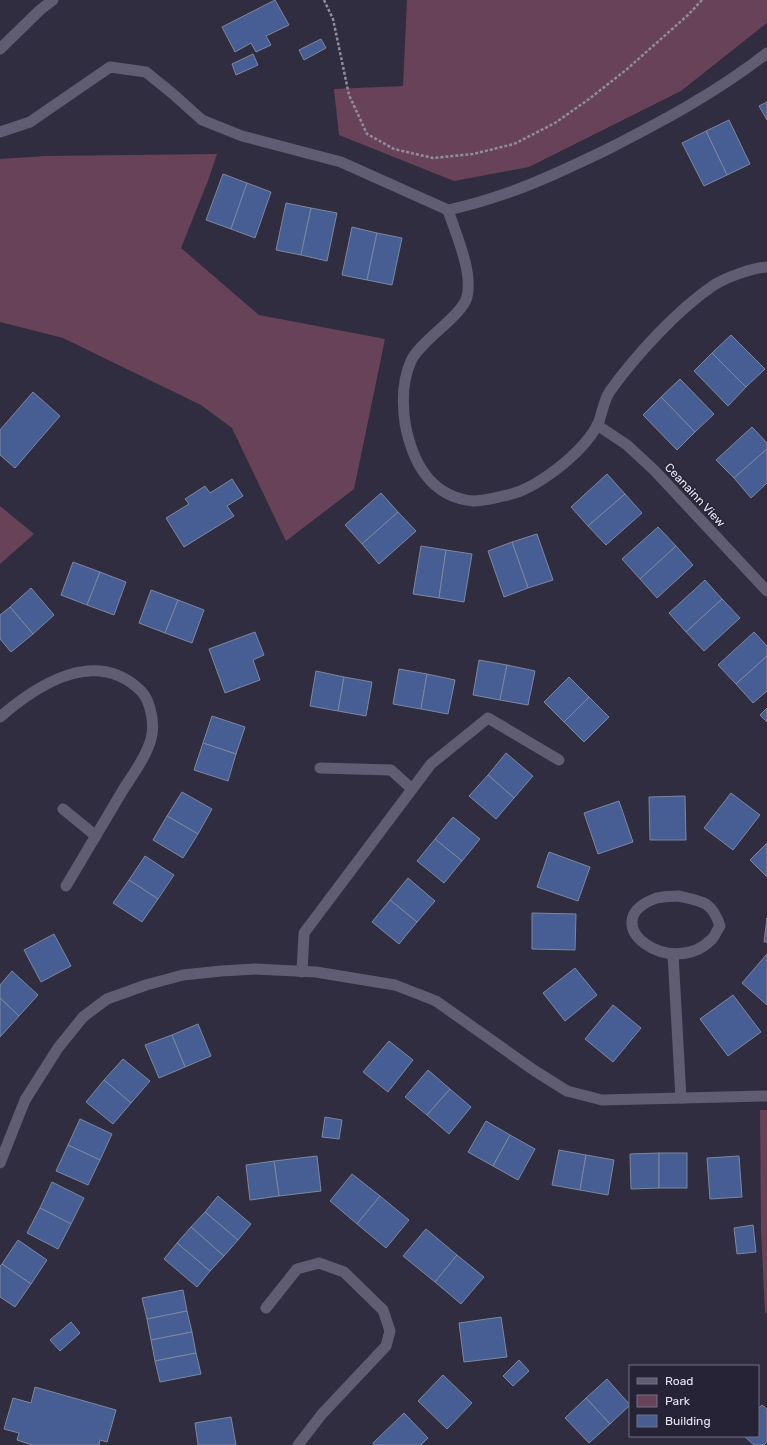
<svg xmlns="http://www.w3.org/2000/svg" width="767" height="1445" font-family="Rubik,sans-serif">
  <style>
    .green { fill: #684259 }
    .building { fill: #475e95; stroke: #7d879d }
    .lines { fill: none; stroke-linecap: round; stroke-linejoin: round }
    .path { stroke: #908d9d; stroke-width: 2.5; stroke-dasharray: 3 2; stroke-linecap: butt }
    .service { stroke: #605d72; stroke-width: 11 }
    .minor { stroke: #605d72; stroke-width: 11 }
    .labels { text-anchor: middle; stroke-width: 3; stroke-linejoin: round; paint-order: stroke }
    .street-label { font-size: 12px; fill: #e8e6f3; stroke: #272336 }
  </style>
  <rect width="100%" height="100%" fill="#312d41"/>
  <g class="green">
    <polygon points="407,0 767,0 767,23 681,91 529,167 454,181 339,135 334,89 403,86"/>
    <polygon points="217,154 209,178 181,248 259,315 385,339 354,489 286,541 232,428 201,405 63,338 0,322 0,159 46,156"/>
    <polygon points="0,506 34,534 0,564"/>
    <polygon points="760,1110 767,1110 767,1314 765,1312 761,1230"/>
  </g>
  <g class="building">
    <polygon points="275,0 289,25 266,36 271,45 256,52 251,43 235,52 222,27"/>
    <polygon points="321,39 326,48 304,60 299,50"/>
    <polygon points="253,54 258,65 236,75 232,64"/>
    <polygon points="767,102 767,120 759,106"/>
    <polygon points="729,120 750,164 727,175 706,131"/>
    <polygon points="706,131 727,175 704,186 682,143"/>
    <polygon points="223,174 247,183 231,229 206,220"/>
    <polygon points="247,183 271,192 255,238 231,229"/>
    <polygon points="286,203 311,208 301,255 276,250"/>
    <polygon points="311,208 337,213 327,261 301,255"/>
    <polygon points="352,227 377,233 367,280 342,275"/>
    <polygon points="377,233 402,238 392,285 367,280"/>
    <polygon points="731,335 765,369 746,387 712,353"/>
    <polygon points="712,353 746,387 728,406 694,371"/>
    <polygon points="680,379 714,414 695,432 661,397"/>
    <polygon points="33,392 60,416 15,468 0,455 0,430"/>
    <polygon points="661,397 695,432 677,450 643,415"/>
    <polygon points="752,427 767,443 767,449 734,478 716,460"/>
    <polygon points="767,449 767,483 751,498 734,478"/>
    <polygon points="607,474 625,494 588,526 571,507"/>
    <polygon points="232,479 243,496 227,506 234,516 184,547 166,518 189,504 185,499 205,486 210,493"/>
    <polygon points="381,493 398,512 362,544 345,525"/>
    <polygon points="625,494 642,513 606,545 588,526"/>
    <polygon points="398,512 416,531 379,564 362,544"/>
    <polygon points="658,527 676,546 640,579 622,559"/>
    <polygon points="537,534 553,580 528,588 512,542"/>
    <polygon points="512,542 528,588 504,597 488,551"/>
    <polygon points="421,546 446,550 439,598 413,594"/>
    <polygon points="676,546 693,565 657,598 640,579"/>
    <polygon points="446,550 472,554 464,602 439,598"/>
    <polygon points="73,562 100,572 87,605 61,595"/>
    <polygon points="100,572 126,582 114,615 87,605"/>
    <polygon points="705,580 722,599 686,632 669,613"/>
    <polygon points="31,588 54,615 33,634 10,607"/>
    <polygon points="151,590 178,600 165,633 139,623"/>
    <polygon points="722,599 740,618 704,651 686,632"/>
    <polygon points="178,600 204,610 192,643 165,633"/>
    <polygon points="10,607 33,634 11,652 0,639 0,615"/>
    <polygon points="255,632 264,655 253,660 260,680 225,693 209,649"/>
    <polygon points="754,632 767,646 767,656 736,684 718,665"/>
    <polygon points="767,656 767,691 753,703 736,684"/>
    <polygon points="479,660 507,665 500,700 473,695"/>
    <polygon points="507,665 535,671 528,705 500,700"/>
    <polygon points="399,669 427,674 421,709 393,704"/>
    <polygon points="316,671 344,677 338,711 310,706"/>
    <polygon points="427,674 455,680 448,714 421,709"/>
    <polygon points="344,677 372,682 366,716 338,711"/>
    <polygon points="569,677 589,697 564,722 544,702"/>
    <polygon points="589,697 609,717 584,742 564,722"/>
    <polygon points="767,708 767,722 760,715"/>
    <polygon points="212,716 245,727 236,754 203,743"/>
    <polygon points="203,743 236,754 228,781 194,770"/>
    <polygon points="506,753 533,776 514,798 488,775"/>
    <polygon points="488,775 514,798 496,819 469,796"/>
    <polygon points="182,792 212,809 198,834 167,816"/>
    <polygon points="731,793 760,815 733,850 704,828"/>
    <polygon points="685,796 686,840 650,840 649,797"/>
    <polygon points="619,801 633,842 598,854 584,813"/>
    <polygon points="167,816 198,834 183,858 153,840"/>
    <polygon points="453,817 480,839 462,861 435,839"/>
    <polygon points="435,839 462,861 444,883 417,861"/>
    <polygon points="767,843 767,877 750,860"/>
    <polygon points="549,852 590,867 578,901 537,887"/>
    <polygon points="145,856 174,875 158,899 129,880"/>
    <polygon points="408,878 435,901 417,922 390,900"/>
    <polygon points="129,880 158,899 142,922 113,903"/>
    <polygon points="390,900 417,922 399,944 372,922"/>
    <polygon points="532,913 576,914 575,950 532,949"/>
    <polygon points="767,918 767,942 764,942"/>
    <polygon points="54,934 71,966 41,982 24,950"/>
    <polygon points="767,954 767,1005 742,983"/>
    <polygon points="575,968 597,995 565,1021 543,993"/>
    <polygon points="12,971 38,995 19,1016 0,998 0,985"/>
    <polygon points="733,995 761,1032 728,1056 700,1019"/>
    <polygon points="0,998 19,1016 0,1037"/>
    <polygon points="613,1005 641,1028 613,1062 585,1039"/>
    <polygon points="198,1024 211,1056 185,1067 172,1035"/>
    <polygon points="172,1035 185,1067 159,1078 145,1045"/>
    <polygon points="389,1041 413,1060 388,1092 363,1072"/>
    <polygon points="123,1059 150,1081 131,1103 104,1080"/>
    <polygon points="428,1070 450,1089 427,1115 405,1097"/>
    <polygon points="104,1080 131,1103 113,1124 86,1102"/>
    <polygon points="450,1089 471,1107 449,1134 427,1115"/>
    <polygon points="325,1117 342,1120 339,1139 322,1137"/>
    <polygon points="80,1119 112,1134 100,1160 68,1145"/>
    <polygon points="486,1121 510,1135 493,1166 468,1152"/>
    <polygon points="510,1135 535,1149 518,1180 493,1166"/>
    <polygon points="68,1145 100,1160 88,1185 56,1171"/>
    <polygon points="559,1150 586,1155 580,1190 552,1185"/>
    <polygon points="659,1153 659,1188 631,1189 630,1154"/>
    <rect x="659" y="1153" width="28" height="35"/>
    <polygon points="586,1155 614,1160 608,1195 580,1190"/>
    <polygon points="317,1156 321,1191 279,1196 274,1161"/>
    <polygon points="739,1156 742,1197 710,1199 707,1158"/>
    <polygon points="274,1161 279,1196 250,1200 246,1165"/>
    <polygon points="352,1174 380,1196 357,1224 330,1201"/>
    <polygon points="52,1182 84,1198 71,1224 40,1208"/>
    <polygon points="218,1196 251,1224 238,1240 205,1212"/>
    <polygon points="380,1196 409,1220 386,1248 357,1224"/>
    <polygon points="40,1208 71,1224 58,1249 27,1233"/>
    <polygon points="205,1212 238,1240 224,1256 191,1227"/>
    <polygon points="753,1225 756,1252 737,1254 734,1228"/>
    <polygon points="191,1227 224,1256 210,1271 177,1243"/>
    <polygon points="426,1229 457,1255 435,1282 403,1256"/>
    <polygon points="18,1240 47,1260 31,1284 2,1264"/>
    <polygon points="177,1243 210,1271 197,1287 164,1259"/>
    <polygon points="457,1255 484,1277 461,1304 435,1282"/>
    <polygon points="2,1264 31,1284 15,1307 0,1297 0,1266"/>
    <polygon points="183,1290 187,1311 147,1319 142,1298"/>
    <polygon points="187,1311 192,1332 151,1340 147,1319"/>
    <polygon points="501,1317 507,1357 464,1362 459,1323"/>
    <polygon points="71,1322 80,1333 60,1351 50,1340"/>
    <polygon points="192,1332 196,1353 155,1361 151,1340"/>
    <polygon points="196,1353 201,1374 160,1382 155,1361"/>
    <polygon points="519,1360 529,1371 513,1386 503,1376"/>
    <polygon points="443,1375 472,1403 447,1429 418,1401"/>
    <polygon points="607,1379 630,1405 610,1424 586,1398"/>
    <polygon points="35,1387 116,1410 107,1442 100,1440 99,1445 32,1445 17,1440 19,1433 4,1429 13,1398 31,1403"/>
    <polygon points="586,1398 610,1424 589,1443 565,1418"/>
    <polygon points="762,1405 767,1409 767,1442 764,1445 754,1445 744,1436 758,1436 758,1409"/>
    <polygon points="404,1413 428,1438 421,1445 374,1445 373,1443"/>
    <polygon points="231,1417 236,1445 198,1445 195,1423"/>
  </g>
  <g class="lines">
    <polyline class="path" points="324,0 333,19 349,95 367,134 394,149 433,158 473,154 514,144 555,123 589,99 626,70 688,15 702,0"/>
    <polyline class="service" points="0,49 40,10 53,0"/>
    <g class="minor">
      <path d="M767,53C717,92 663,121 606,150C552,176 507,197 448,210C456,235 473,271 467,297C462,316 420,341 411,361C402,381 402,402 405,423C412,461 430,497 473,501C482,501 494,498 503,496C535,491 581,454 597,426C602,416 603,401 610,391C636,355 677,310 714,285C727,277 752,268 767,267"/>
      <polyline points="0,132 30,122 110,67 146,72 173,94 202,120 242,136 341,162 448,210"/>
      <polyline points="597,425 627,445 655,471 767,591"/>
      <path d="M0,717C38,684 96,647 141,691C151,701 155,726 151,739C146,757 133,774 123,790C104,822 85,854 66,886"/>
      <polyline points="320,768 391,770 412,789"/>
      <polyline points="63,809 96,836"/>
      <path d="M678,896C702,901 712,901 720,926C717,930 715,936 712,939C671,981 594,923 654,899C661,896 671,897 678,896Z"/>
      <polyline points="673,954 681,1098"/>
      <polyline points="302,972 304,933 431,764 488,718 559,760"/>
      <polyline points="0,1163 25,1100 58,1048 83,1017 107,999 146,985 183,975 221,971 255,969 316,972 395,985 436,1001 535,1071 567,1091 602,1100 767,1096"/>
      <polyline points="266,1308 297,1269 319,1263 344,1272 383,1310 390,1331 386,1346 322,1414 298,1445"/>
    </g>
  </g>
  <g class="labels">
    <g class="street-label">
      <text transform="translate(695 495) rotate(47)" y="4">Ceanainn View</text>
    </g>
  </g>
  <rect x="629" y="1365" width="130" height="72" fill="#272336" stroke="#747182"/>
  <rect x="637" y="1378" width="20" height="6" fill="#605d72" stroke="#747182"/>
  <text x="665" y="1385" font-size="12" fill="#e8e6f3">Road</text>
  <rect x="637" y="1395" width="20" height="12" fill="#684259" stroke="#747182"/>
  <text x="665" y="1405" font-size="12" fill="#e8e6f3">Park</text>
  <rect x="637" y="1415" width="20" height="12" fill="#475e95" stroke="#747182"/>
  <text x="665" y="1425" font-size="12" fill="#e8e6f3">Building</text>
</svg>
